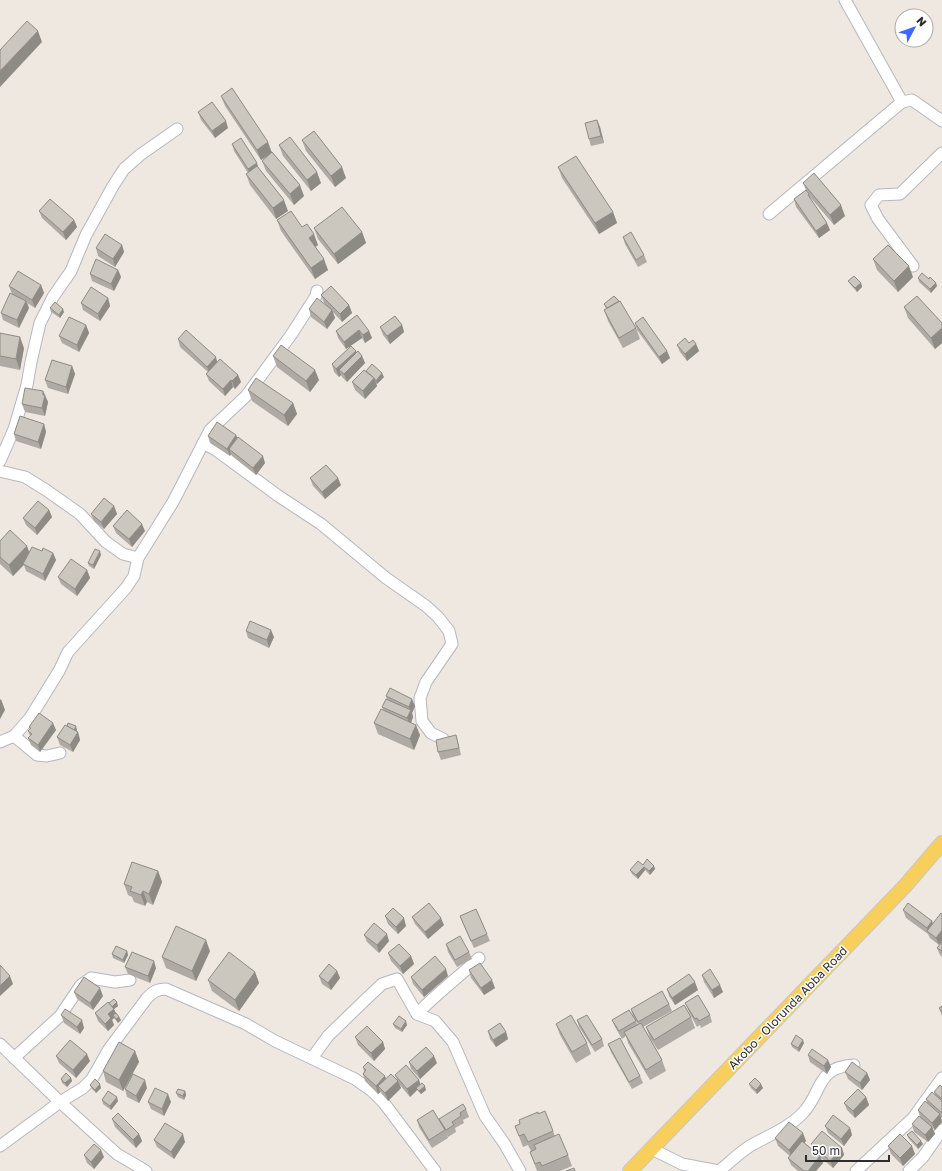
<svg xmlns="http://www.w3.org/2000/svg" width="942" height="1171" font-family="'Golos Text',sans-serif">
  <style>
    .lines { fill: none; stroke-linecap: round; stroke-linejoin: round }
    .minor-casing { stroke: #b3b7c1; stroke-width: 13 }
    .major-casing { stroke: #c8c8c8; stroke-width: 16 }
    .minor { stroke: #fff; stroke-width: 11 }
    .major { stroke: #f8cf5c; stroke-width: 14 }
    .wall { fill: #afaaa3 }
    .shaded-wall { fill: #8e8b85 }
    .building { fill: #cbc6be; stroke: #8e8b85 }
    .labels { text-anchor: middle; stroke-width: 3; stroke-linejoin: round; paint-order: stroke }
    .street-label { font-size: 12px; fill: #2d2d2d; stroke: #fff }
  </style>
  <rect width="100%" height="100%" fill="#efe8e0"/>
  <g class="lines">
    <g class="minor-casing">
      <g id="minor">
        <polyline points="902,102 912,100 942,121"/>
        <polyline points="769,214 902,102 845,0"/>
        <polyline points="913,266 878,219 871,205 879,195 900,194 942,153"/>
        <polyline points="203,443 216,450 277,495 321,524 386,578 426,606 438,617 449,631 452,644 426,682 420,698 422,721 431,733 443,739"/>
        <polyline points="0,461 14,429 27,385 31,362 40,323 53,297 71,271 86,235 113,186 124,169 140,155 177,129"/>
        <polyline points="0,471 25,477 46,490 80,514 106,542 123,554 138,558"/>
        <polyline points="14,736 37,755 47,756 60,753"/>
        <polyline points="0,742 14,736 30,718 59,671 68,652 126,588 134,576 138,558 173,502 210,430 246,396 291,335 316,296 317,291"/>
        <path d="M417,1014C436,994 459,977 479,958"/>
        <polyline points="0,1044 60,1102 117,1154 146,1171"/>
        <polyline points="14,1058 60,1016 81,985 91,978 115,982 130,980"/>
        <polyline points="312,1058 328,1036 363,1002 382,984 397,979 417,1014 435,1021 453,1042 485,1116 504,1143 520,1171"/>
        <path d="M0,1146L60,1102L83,1088L92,1079L109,1049L147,998C153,992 157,989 166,989L246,1024L275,1041L355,1079L372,1091L384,1103L435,1171"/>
        <path d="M652,1149L682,1164L719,1171C729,1163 739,1153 750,1146C767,1136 787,1129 802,1114C823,1093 815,1067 854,1065"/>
        <polyline points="856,1171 913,1118 942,1078"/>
        <polyline points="909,1171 923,1157 942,1130"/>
      </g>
    </g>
    <g class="major-casing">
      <polyline id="major" points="630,1171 905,886 942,843"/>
    </g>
    <use href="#minor" class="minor"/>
    <use href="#major" class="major"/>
  </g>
  <g class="wall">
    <polygon points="221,96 272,152 304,196 294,205 266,171 262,161 268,156 261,160 225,106"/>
    <polygon points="198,112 228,128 215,138 201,120"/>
    <polygon points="597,120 600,127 604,143 591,146 589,139"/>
    <polygon points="302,140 346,178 335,187 306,151"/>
    <polygon points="232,144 258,168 288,211 276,219 250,185 246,174 248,173 234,151"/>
    <polygon points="279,145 321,183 311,191 283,156"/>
    <polygon points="558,167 613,212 617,223 599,234 562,178"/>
    <polygon points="803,183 845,216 834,225 810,197 811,201 830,230 819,238 796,207 794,199 806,190"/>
    <polygon points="39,211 74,220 77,227 66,240 42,218"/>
    <polygon points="277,220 318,245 315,247 328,270 315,279 281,231"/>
    <polygon points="314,228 362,232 366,243 338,264 318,239"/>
    <polygon points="623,237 644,255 647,262 638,267 625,244"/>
    <polygon points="122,245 124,252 115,267 98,256 96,248"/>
    <polygon points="873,259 913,277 898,292 877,270"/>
    <polygon points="118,270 121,277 114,291 92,281 90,274"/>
    <polygon points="918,278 936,283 937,286 931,293 919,282"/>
    <polygon points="848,281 861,283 862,287 857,292 850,284"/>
    <polygon points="41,285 44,293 35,308 27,303 29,308 19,328 3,320 1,313 15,296 12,294 9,286"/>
    <polygon points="321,295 349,305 352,313 342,322 333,312 335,318 327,329 311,317 309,309 328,307 324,303"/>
    <polygon points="108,298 110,306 100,321 83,310 81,303"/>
    <polygon points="604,304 636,328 640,339 623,348 608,321 604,310 606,309"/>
    <polygon points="904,307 942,323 942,343 935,349 908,318"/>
    <polygon points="50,308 64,312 60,318 51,312"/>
    <polygon points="635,323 667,351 670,358 662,364 637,330"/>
    <polygon points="86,325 89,333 79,352 62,343 59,336"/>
    <polygon points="402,325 404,332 390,344 383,335 380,327"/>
    <polygon points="336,331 369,331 372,338 365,343 362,338 346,349 338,338"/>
    <polygon points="0,333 24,348 20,370 0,366"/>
    <polygon points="178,339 217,362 238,375 241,382 235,389 233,387 225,396 209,381 206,374 208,372 180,347"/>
    <polygon points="689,343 696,344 699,351 687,361 680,352 677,345"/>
    <polygon points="356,351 357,353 362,356 365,363 347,382 342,377 341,375 339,377 334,372 332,364"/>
    <polygon points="273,356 319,380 310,392 277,367"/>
    <polygon points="72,366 75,374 68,394 48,388 45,380"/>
    <polygon points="366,371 384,377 377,384 376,383 377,386 365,399 355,390 352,382"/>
    <polygon points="248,390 293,403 297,414 288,426 252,401"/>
    <polygon points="43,391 48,402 45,416 25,412 22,404"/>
    <polygon points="44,424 46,432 41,449 16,441 14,434"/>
    <polygon points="236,435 237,438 265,463 256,475 232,456 231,454 230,456 210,443 208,436"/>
    <polygon points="310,478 341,485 325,499 313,486"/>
    <polygon points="114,506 117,514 104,529 94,521 91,514"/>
    <polygon points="49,510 52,517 37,535 26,525 23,518"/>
    <polygon points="113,526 145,531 132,547 116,533"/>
    <polygon points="0,541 29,552 42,551 53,553 56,560 45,581 26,571 24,565 13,576 0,564"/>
    <polygon points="101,555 94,569 89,566 88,563"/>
    <polygon points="87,570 90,578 77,596 61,584 58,577"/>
    <polygon points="246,631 274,637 269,648 248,638"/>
    <polygon points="386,696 415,706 412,713 413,717 411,723 420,735 414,750 378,734 374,723 384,711 382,707 387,700"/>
    <polygon points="67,726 77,730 77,732 78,732 80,740 73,752 60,745 57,737"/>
    <polygon points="29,727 56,730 40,752 31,745 28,738 30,736 28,731 30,729"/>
    <polygon points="456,735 458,742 461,755 441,760 438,752"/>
    <polygon points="643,865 654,866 655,869 650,875 645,870 638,879 632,874 630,870"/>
    <polygon points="158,871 162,882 153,905 147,902 145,906 134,902 132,897 128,895 124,884"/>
    <polygon points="903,910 932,921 939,945 930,938 928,934 906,918"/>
    <polygon points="385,916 406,926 398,934 388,924"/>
    <polygon points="460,916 487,934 490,941 474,948 463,924"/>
    <polygon points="412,917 444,925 428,939 415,924"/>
    <polygon points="364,935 389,941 379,953 367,942"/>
    <polygon points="942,942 942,957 940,955 937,948"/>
    <polygon points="446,944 469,952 472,959 457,967 448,952"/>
    <polygon points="127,951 128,955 124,963 113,958 112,954"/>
    <polygon points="210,951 196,981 166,968 162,957"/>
    <polygon points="388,953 411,956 414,964 403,974 391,961"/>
    <polygon points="125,967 156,968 150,983 128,974"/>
    <polygon points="469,970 495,988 484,995 471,978"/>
    <polygon points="337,971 340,978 331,990 322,984 319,976"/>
    <polygon points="255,972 259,983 239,1011 212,991 208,980"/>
    <polygon points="702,975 723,992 714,998 704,982"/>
    <polygon points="448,976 424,997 413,984 411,977"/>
    <polygon points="667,989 698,990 675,1005 669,996"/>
    <polygon points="74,992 103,996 93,1010 77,999"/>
    <polygon points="685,1003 710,1015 712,1022 701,1028 700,1025 697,1027 688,1010"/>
    <polygon points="109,1004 118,1006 114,1009 116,1014 119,1017 121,1020 118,1023 114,1018 112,1020 114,1025 108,1031 98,1021 95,1013"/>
    <polygon points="669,1004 672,1011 643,1027 662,1060 666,1071 650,1080 628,1043 626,1036 622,1039 615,1027 612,1020 636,1021 637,1024 638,1024 633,1016 631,1009"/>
    <polygon points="942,1006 942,1016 939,1008"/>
    <polygon points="61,1015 84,1028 80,1034 64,1023"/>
    <polygon points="691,1017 695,1028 658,1050 650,1038 646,1027"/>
    <polygon points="577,1020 602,1039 604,1046 595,1052 579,1027"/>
    <polygon points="393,1024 407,1025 402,1032 395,1028"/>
    <polygon points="556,1024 587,1043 591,1054 576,1063 560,1035"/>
    <polygon points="488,1031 506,1032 508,1039 496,1047 490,1039"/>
    <polygon points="355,1037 383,1042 385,1049 374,1061 358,1045"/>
    <polygon points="804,1043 799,1052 792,1047 791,1044"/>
    <polygon points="608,1044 640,1076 643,1083 632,1089 611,1052"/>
    <polygon points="135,1051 139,1062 123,1091 106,1082 103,1071"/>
    <polygon points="808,1055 831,1067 827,1074 810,1062"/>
    <polygon points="56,1056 90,1061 76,1078 59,1063"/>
    <polygon points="409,1062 437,1063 420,1079 411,1069"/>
    <polygon points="363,1067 385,1076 386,1079 397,1079 395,1075 419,1080 420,1084 426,1090 421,1094 417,1090 410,1097 399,1084 401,1088 388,1101 381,1093 380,1092 378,1094 365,1081 363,1074 364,1072"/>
    <polygon points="845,1072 867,1073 870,1080 862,1090 848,1079"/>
    <polygon points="71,1078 72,1081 67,1087 62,1083 61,1079"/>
    <polygon points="749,1084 763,1088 757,1094 751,1088"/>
    <polygon points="90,1085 101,1088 96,1093 91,1088"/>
    <polygon points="942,1087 942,1118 941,1117 942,1122 935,1130 932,1127 935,1134 928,1142 914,1132 912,1124 920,1117 918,1110 927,1103 926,1099 935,1095 934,1092"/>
    <polygon points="147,1088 139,1103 127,1097 125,1089"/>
    <polygon points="185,1091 186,1095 184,1100 178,1097 176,1093"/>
    <polygon points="866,1097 869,1105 855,1118 847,1110 844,1103"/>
    <polygon points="102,1100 118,1101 111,1110 103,1104"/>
    <polygon points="148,1102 171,1102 164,1116 151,1109"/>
    <polygon points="466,1109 469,1117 463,1120 464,1123 455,1128 456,1132 448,1137 446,1132 448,1138 432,1148 419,1127 417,1120 441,1124 439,1119"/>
    <polygon points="538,1114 553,1131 555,1136 568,1155 572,1166 560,1171 537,1171 530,1152 531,1151 528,1145 523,1147 515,1126"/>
    <polygon points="112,1119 139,1134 142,1141 136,1148 115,1127"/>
    <polygon points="825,1126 850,1128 852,1135 844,1146 828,1133"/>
    <polygon points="907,1135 923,1144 918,1149 909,1139"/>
    <polygon points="775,1138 806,1141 804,1143 813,1151 811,1144 842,1148 844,1155 833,1168 820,1157 823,1163 816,1171 798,1171 791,1165 788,1158 790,1156 778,1146"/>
    <polygon points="154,1140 185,1142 174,1159 157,1147"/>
    <polygon points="888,1146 915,1154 903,1166 891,1154"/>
    <polygon points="84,1155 104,1157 94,1169 87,1163"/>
  </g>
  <g class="shaded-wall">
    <polygon points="38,31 42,42 0,87 0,71"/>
    <polygon points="597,120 600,127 604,143 601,136"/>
    <polygon points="226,121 228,128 215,138 212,131"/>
    <polygon points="268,142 272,153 261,160 257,150"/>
    <polygon points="257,163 259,170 250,176 248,169"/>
    <polygon points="342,167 346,178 335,187 331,176"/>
    <polygon points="317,172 321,183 311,191 307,180"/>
    <polygon points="300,185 304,196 294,205 290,194"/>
    <polygon points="284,200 288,211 276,219 273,208"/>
    <polygon points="841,205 845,216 834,225 830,215"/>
    <polygon points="613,212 617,223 599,234 595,223"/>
    <polygon points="74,220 77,227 66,240 63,232"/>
    <polygon points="827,223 830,230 819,238 816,231"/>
    <polygon points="362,232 366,243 338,264 334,254"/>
    <polygon points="314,234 318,245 313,249 309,238"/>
    <polygon points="122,245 124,252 115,267 113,259"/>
    <polygon points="324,259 328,270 315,279 311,268"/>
    <polygon points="909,266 913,277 898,292 894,281"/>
    <polygon points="118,270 121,277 114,291 111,284"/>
    <polygon points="861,283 862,287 857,292 855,288"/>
    <polygon points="936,283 937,286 931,293 930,289"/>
    <polygon points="41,285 44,293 35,308 32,300"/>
    <polygon points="108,298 110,306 100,321 98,314"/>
    <polygon points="26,301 29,308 19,328 17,320"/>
    <polygon points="349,305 352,313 342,322 340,314"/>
    <polygon points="63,309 64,312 60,318 59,315"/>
    <polygon points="332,310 335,318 327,329 324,322"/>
    <polygon points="86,325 89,333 79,352 77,345"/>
    <polygon points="402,325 404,332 390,344 387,336"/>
    <polygon points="942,328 942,343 935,349 931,338"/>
    <polygon points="359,330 362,338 346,349 344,342"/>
    <polygon points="369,331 372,338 365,343 363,335"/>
    <polygon points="20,337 24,348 20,370 16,359"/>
    <polygon points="696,344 699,351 687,361 685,354"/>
    <polygon points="356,351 359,358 339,370 341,375 339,377 336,369"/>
    <polygon points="667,351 670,358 662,364 659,357"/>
    <polygon points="362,356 365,363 347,382 344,374"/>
    <polygon points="216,357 218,365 210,374 207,367"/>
    <polygon points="72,366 75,374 68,394 66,387"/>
    <polygon points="315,370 319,380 310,392 306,381"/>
    <polygon points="382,373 384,377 377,384 376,381"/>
    <polygon points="238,375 241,382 235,389 232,381"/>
    <polygon points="374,378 377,386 365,399 363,391"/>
    <polygon points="231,380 233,387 225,396 223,389"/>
    <polygon points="43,391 48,402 45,416 42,408"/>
    <polygon points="293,403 297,414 288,426 284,415"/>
    <polygon points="44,424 46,432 41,449 38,442"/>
    <polygon points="236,435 239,442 229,449 231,454 230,456 227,449"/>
    <polygon points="263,456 265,463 256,475 253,468"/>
    <polygon points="338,478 341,485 325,499 322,492"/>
    <polygon points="114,506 117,514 104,529 101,522"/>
    <polygon points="49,510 52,517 37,535 35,528"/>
    <polygon points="142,524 145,531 132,547 129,539"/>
    <polygon points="27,546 31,557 13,576 9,565"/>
    <polygon points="100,551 101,555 94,569 93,565"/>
    <polygon points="53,553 56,560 45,581 43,574"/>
    <polygon points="87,570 90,578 77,596 75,589"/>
    <polygon points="271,630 274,637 269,648 267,640"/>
    <polygon points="1,699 5,710 0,719 0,700"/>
    <polygon points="412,699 415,706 412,713 413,717 410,725 407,718 410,711 409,707"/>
    <polygon points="53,723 56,730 40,752 38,745"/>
    <polygon points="416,725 420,735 414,750 410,739"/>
    <polygon points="76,726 77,730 75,735 74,731"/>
    <polygon points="78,732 80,740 73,752 70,745"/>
    <polygon points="654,866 655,869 650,875 649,871"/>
    <polygon points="644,867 645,870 638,879 636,875"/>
    <polygon points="158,871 162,882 153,905 149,894"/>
    <polygon points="143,891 147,902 145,906 141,895"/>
    <polygon points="404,918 406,926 398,934 396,927"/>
    <polygon points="441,918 444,925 428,939 425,932"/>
    <polygon points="932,921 934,928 928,932 927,928"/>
    <polygon points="942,930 942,941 939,945 936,938"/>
    <polygon points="387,934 389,941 379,953 377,945"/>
    <polygon points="206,940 210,951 196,981 192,971"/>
    <polygon points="127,951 128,955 124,963 123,960"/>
    <polygon points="411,956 414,964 403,974 400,966"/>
    <polygon points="154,961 156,968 150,983 148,976"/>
    <polygon points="446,969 448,976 424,997 422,990"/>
    <polygon points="337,971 340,978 331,990 328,983"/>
    <polygon points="255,972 259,983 239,1011 235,1000"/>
    <polygon points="10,976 13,984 0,996 0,986"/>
    <polygon points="492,980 495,988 484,995 481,988"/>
    <polygon points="695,982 698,990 675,1005 672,998"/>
    <polygon points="720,985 723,992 714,998 712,990"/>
    <polygon points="100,988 103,996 93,1010 90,1003"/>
    <polygon points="117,1002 118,1006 114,1009 117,1016 113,1015 114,1018 112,1020 114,1025 108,1031 105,1024 108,1014 112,1007"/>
    <polygon points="119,1017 121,1020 118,1023 116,1019"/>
    <polygon points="82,1020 84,1028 80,1034 77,1027"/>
    <polygon points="406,1021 407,1025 402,1032 401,1029"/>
    <polygon points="506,1032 508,1039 496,1047 493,1040"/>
    <polygon points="803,1040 804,1043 799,1052 798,1048"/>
    <polygon points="383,1042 385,1049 374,1061 371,1053"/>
    <polygon points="135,1051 139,1062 123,1091 119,1080"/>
    <polygon points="87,1054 90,1061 76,1078 73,1070"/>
    <polygon points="434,1056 437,1063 420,1079 417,1071"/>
    <polygon points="828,1060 831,1067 827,1074 824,1066"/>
    <polygon points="867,1073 870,1080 862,1090 860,1083"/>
    <polygon points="385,1076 387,1084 378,1086 380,1092 378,1094 376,1086"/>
    <polygon points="71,1078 72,1081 67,1087 65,1083"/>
    <polygon points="145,1080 147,1088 139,1103 136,1096"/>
    <polygon points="419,1080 421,1087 416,1088 417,1090 410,1097 407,1089"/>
    <polygon points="398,1081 401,1088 388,1101 385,1093"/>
    <polygon points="100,1084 101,1088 96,1093 95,1090"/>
    <polygon points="761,1084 763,1088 757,1094 756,1090"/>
    <polygon points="425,1086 426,1090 421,1094 419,1091"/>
    <polygon points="185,1091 186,1095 184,1100 183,1096"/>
    <polygon points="168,1094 171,1102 164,1116 162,1109"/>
    <polygon points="117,1097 118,1101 111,1110 110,1106"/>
    <polygon points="866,1097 869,1105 855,1118 853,1111"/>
    <polygon points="940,1114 942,1122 935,1130 932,1123"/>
    <polygon points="932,1127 935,1134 928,1142 925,1135"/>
    <polygon points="850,1128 852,1135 844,1146 841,1139"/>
    <polygon points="803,1133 806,1141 792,1158 789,1150"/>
    <polygon points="139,1134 142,1141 136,1148 133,1140"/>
    <polygon points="183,1134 185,1142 174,1159 171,1152"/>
    <polygon points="921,1141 923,1144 918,1149 917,1145"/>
    <polygon points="912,1146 915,1154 903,1166 900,1158"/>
    <polygon points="842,1148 844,1155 833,1168 830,1161"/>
    <polygon points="101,1150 104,1157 94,1169 91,1162"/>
    <polygon points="820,1156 823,1163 816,1171 808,1171"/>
  </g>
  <g class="building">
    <polygon points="27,21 38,31 0,71 0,50"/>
    <polygon points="232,88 268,142 257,150 221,96"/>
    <polygon points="212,102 226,121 212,131 198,112"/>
    <polygon points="597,120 601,136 589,139 585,123"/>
    <polygon points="314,131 342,167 331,176 302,140"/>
    <polygon points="290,137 317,172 307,180 279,145"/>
    <polygon points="241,138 257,163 248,169 232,144"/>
    <polygon points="272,152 300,185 290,194 262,161"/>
    <polygon points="576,156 613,212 595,223 558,167"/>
    <polygon points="257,166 284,200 273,208 246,174"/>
    <polygon points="814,173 841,205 830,215 803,183"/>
    <polygon points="806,190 809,194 808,195 827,223 816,231 794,199"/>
    <polygon points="50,199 74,220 63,232 39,211"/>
    <polygon points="342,207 362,232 334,254 314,228"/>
    <polygon points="291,211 302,227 307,224 314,234 309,238 324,259 311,268 277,220"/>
    <polygon points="631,232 644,255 636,260 623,237"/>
    <polygon points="105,234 122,245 113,259 96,248"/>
    <polygon points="888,245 909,266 894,281 873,259"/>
    <polygon points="96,259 118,270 111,284 90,274"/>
    <polygon points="18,271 41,285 32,300 9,286"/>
    <polygon points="922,273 929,279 930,277 936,283 930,289 918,278"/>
    <polygon points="854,276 861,283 855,288 848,281"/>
    <polygon points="331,286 349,305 340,314 321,295"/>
    <polygon points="91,287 108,298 98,314 81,303"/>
    <polygon points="10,293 26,301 17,320 1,313"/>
    <polygon points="614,296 619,301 607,308 604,304"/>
    <polygon points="917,296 942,323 942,328 931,338 904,307"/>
    <polygon points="317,298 332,310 324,322 309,309"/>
    <polygon points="620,301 636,328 619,338 604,310"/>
    <polygon points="55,302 63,309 59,315 50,308"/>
    <polygon points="357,315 369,331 363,335 359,330 344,342 336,331"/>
    <polygon points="395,316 402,325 387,336 380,327"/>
    <polygon points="69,317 86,325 77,345 59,336"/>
    <polygon points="643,317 667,351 659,357 635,323"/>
    <polygon points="186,330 216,357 207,367 178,339"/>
    <polygon points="0,333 20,337 16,359 0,356"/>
    <polygon points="685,338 689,343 693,340 696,344 685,354 677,345"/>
    <polygon points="281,345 315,370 306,381 273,356"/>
    <polygon points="351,346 356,351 336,369 332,364"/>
    <polygon points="358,351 362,356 344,374 339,370"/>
    <polygon points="220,359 238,375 232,381 231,380 223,389 206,374"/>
    <polygon points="52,360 72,366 66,387 45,380"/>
    <polygon points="372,364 382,373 376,381 374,378 366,371"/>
    <polygon points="364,370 374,378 363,391 352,382"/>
    <polygon points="256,378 293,403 284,415 248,390"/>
    <polygon points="25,388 43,391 43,395 45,395 42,408 22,404"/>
    <polygon points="20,416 44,424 38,442 14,434"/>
    <polygon points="217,422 236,435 227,449 208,436"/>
    <polygon points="238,437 263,456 253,468 229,449"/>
    <polygon points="326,465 338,478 322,492 310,478"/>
    <polygon points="104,498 114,506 101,522 91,514"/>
    <polygon points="38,501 49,510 35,528 23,518"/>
    <polygon points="127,510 142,524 129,539 113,526"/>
    <polygon points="10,530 27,546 9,565 0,557 0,541"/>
    <polygon points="32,547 42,551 43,548 53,553 43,574 23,564"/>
    <polygon points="95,549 100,551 93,565 88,563"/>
    <polygon points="71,559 87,570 75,589 58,577"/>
    <polygon points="250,621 271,630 267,640 246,631"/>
    <polygon points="390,688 412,699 409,707 386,696"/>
    <polygon points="386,699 411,710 407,718 382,707"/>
    <polygon points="381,709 416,725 410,739 374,723"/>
    <polygon points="39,713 53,723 38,745 28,738 32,734 28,731 31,728 29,727"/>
    <polygon points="68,723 76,726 74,730 67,726"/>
    <polygon points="65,725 78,732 70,745 57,737"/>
    <polygon points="456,735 459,748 438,752 436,740"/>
    <polygon points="647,859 654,866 649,871 644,867 636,875 630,870 638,861 643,865"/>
    <polygon points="132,862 158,871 149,894 143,891 141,895 130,891 132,887 124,884"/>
    <polygon points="429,903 441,918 425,932 412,917"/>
    <polygon points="908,903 932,921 927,928 903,910"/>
    <polygon points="393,908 404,918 396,927 385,916"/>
    <polygon points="476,909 487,934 471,941 460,916"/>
    <polygon points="941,913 942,915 942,930 936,938 927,931"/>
    <polygon points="374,923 387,934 377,945 364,935"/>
    <polygon points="176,926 206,940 192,971 162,957"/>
    <polygon points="460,936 469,952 455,960 446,944"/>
    <polygon points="942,942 942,951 937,948"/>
    <polygon points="399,944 411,956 400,966 388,953"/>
    <polygon points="116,946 127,951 123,960 112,954"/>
    <polygon points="132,952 154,961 148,976 125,967"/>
    <polygon points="229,952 255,972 235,1000 208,980"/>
    <polygon points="435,956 446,969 422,990 411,977"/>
    <polygon points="480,963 492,980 481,988 469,970"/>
    <polygon points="329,964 337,971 328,983 319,976"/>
    <polygon points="0,965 10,976 0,986"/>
    <polygon points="710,969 720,985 712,990 702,975"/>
    <polygon points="689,974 695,982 672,998 667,989"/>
    <polygon points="84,977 100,988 90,1003 74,992"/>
    <polygon points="662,991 669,1004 638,1022 631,1009"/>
    <polygon points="698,995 710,1015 699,1021 697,1018 695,1019 685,1003"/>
    <polygon points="114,999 117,1002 112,1007 109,1003"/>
    <polygon points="108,1002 114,1009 108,1014 111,1018 105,1024 95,1013"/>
    <polygon points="684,1005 691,1017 654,1040 646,1027"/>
    <polygon points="942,1006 942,1012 939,1008"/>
    <polygon points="65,1009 82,1020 77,1027 61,1015"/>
    <polygon points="629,1010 636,1021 619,1031 612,1020"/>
    <polygon points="116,1013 119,1017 116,1019 113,1015"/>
    <polygon points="571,1015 587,1043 572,1052 556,1024"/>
    <polygon points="587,1015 602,1039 592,1045 577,1020"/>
    <polygon points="399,1016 406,1021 401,1029 393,1024"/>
    <polygon points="500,1023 506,1032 493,1040 488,1031"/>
    <polygon points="641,1023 662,1060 646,1070 624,1032"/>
    <polygon points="367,1026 383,1042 371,1053 355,1037"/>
    <polygon points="796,1035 803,1040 798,1048 791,1044"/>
    <polygon points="620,1038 640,1076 629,1082 608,1044"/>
    <polygon points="70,1040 87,1054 73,1070 56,1056"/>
    <polygon points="119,1042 135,1051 119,1080 103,1071"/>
    <polygon points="426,1047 434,1056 417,1071 409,1062"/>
    <polygon points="812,1049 828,1060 824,1066 808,1055"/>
    <polygon points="368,1062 385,1076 376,1086 363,1074 366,1070 363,1067"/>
    <polygon points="852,1062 867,1073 860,1083 845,1072"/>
    <polygon points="406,1065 419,1080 407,1089 395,1075"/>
    <polygon points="66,1073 71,1078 65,1083 61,1079"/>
    <polygon points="133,1074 145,1080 136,1096 125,1089"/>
    <polygon points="391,1074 398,1081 385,1093 378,1086"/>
    <polygon points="755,1078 761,1084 756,1090 749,1084"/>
    <polygon points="95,1079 100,1084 95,1090 90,1085"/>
    <polygon points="422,1083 425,1086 419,1091 416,1088"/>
    <polygon points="940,1085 942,1087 942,1099 934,1092"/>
    <polygon points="155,1088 168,1094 162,1109 148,1102"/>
    <polygon points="178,1089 185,1091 183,1096 176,1093"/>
    <polygon points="858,1089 866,1097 853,1111 844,1103"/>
    <polygon points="108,1091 117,1097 110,1106 102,1100"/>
    <polygon points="932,1092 942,1101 942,1113 926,1099"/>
    <polygon points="925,1101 940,1114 932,1123 918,1110"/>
    <polygon points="463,1104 466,1109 460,1113 461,1116 452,1122 454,1125 446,1130 439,1119"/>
    <polygon points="433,1110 445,1130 429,1140 417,1120"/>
    <polygon points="545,1111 553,1131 528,1142 524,1134 519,1136 515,1126 520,1124 519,1120 538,1112 538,1114"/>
    <polygon points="118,1113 139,1134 133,1140 112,1119"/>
    <polygon points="833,1115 850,1128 841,1139 825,1126"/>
    <polygon points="919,1116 932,1127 925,1135 912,1124"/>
    <polygon points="789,1122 803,1133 789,1150 775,1138"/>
    <polygon points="165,1123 183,1134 171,1152 154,1140"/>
    <polygon points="822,1131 842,1148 830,1161 811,1144"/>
    <polygon points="912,1131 921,1141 917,1145 907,1135"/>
    <polygon points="559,1134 568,1155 542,1166 540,1162 535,1164 530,1152 536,1149 534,1145"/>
    <polygon points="900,1134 912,1146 900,1158 888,1146"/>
    <polygon points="802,1141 820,1156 808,1171 804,1171 788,1158"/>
    <polygon points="94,1144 101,1150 91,1162 84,1155"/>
    <polygon points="574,1168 575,1171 566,1171"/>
  </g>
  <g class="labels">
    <g class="street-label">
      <text transform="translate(788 1008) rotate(-46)" y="4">Akobo - Olorunda Abba Road</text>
    </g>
  </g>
  <g transform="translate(914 28) rotate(49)"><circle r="19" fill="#ffffff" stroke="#ababab"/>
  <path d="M0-3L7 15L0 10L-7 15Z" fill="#3d67ff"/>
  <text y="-6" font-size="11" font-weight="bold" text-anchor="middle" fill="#2d2d2d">N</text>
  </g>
  <path d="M806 1155v6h83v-6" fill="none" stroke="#2d2d2d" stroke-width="2"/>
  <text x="812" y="1155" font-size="12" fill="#2d2d2d" stroke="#ffffff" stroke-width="3" paint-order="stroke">50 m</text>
</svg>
